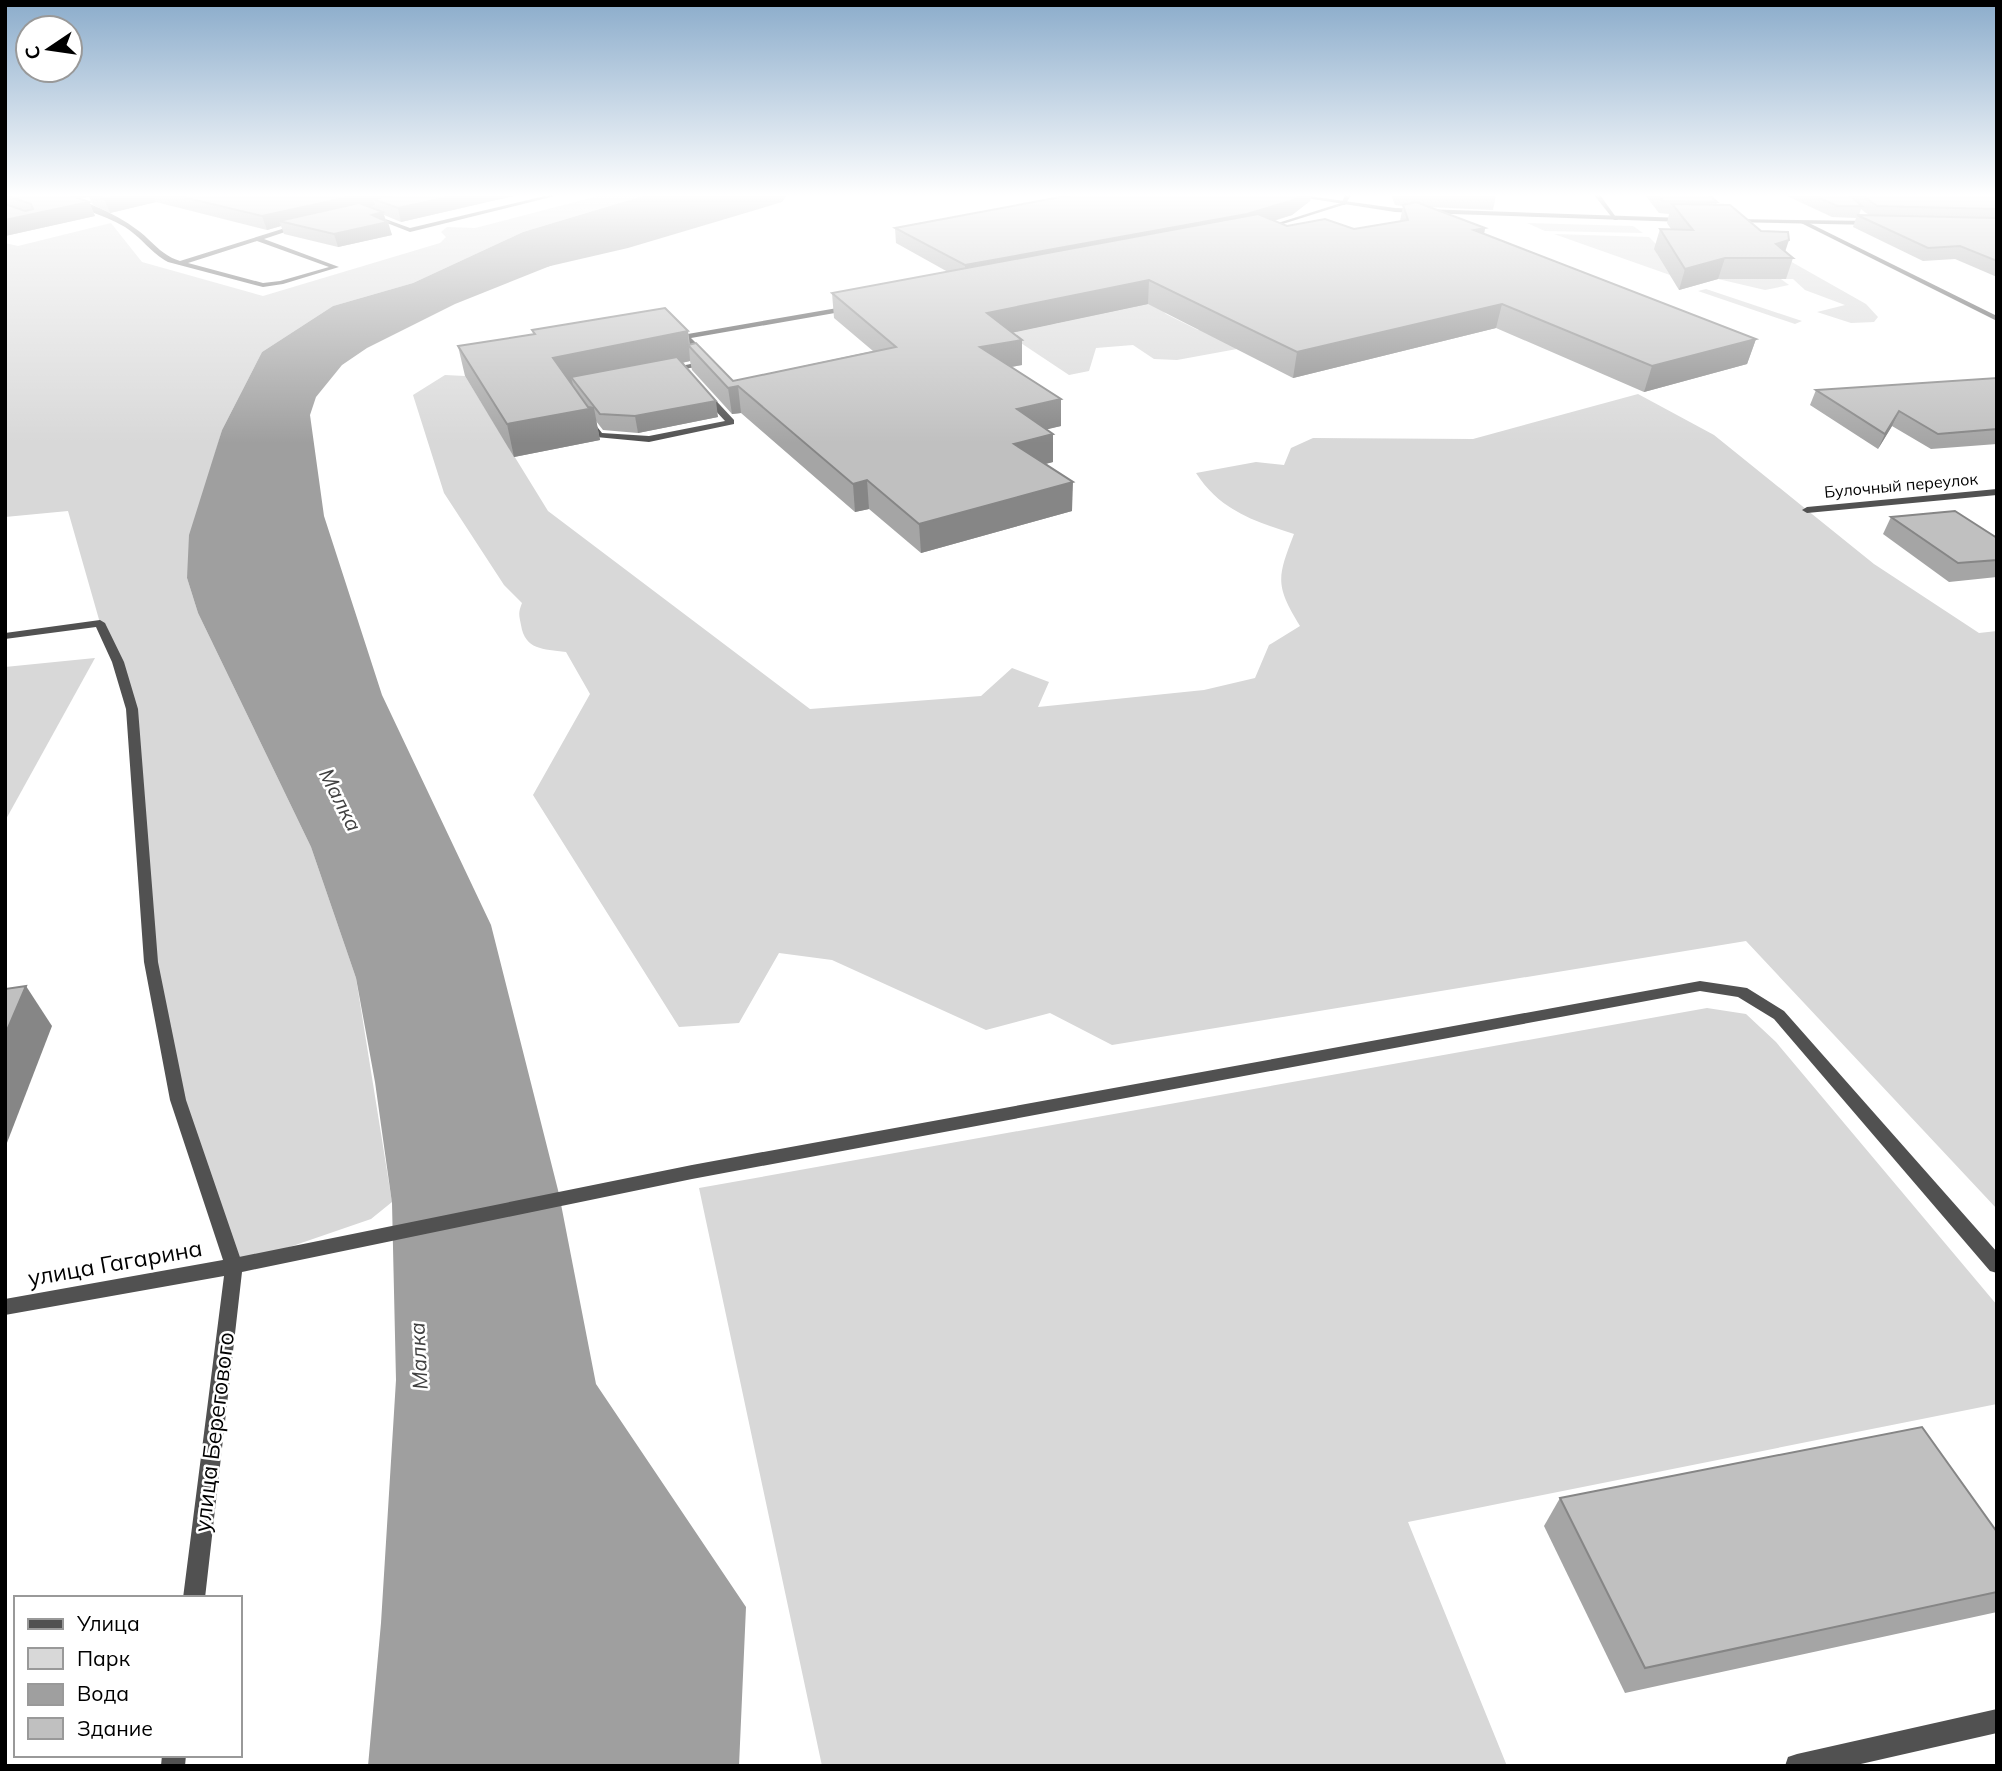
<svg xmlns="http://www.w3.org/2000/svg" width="2002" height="1771" font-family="Mulish,sans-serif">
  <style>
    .green { fill: #d8d8d8 }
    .water { fill: #9f9f9f }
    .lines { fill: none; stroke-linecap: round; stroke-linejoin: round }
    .river { fill: #9f9f9f; fill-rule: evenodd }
    .service { fill: #515151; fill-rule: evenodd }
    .minor { fill: #515151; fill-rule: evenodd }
    .tertiary { fill: #515151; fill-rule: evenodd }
    .wall { fill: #a5a5a5; fill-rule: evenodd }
    .shaded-wall { fill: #868686 }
    .building { fill: #c0c0c0; stroke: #868686; stroke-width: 2 }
    .labels { text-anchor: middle; stroke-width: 5; stroke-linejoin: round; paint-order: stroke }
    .far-street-label { font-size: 16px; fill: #000; stroke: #fff }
    .water-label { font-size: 21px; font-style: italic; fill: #404040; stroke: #fff }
    .near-street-label { font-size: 23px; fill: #000; stroke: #fff }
  </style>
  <rect width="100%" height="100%" fill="#fff"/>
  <g class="green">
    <polygon points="602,195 646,195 523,232 413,283 333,306 262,352 222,430 204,492 187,578 198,613 311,847 356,978 392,1202 371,1219 234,1266 178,1100 151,962 132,709 100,623 68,511 5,517 5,243 18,246 111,223 142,262 263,296 440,243 446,237 441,232 447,227 475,228"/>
    <polygon points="1527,223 1633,226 1643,233 1545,231"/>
    <polygon points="1554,234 1649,237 1661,249 1657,254 1670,275"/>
    <polygon points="1767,248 1866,304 1878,317 1874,322 1851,323 1817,312 1845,305 1805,290 1793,279 1786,279 1759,255"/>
    <polygon points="1118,263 1166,314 1198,330 1214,327 1237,349 1177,360 1154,359 1133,345 1096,348 1089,371 1069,375 1015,339 1002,294 1054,324 1103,313"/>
    <polygon points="1718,279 1781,279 1789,285 1765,290"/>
    <polygon points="1706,289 1802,321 1795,324 1698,291"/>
    <path d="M445,375L465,376L548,511L810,709L981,696L1012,668L1049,682L1038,707L1204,690L1255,678L1269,645L1300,626C1275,585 1277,578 1294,534C1253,521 1220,510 1196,473L1256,462L1284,465L1291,448L1313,438L1473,439L1638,394L1714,435L1874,564L1979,633L1997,631V1209L1746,941L1112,1045L1050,1013L986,1030L832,960L779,953L739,1023L679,1027L533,795L590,694L566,652C543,649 525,650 521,625C519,615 518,613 522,603L504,585L444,493L413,395Z"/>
    <polygon points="95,658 5,821 5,667"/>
    <polygon points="1707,1008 1746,1014 1776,1042 1997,1305 1997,1404 1408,1522 1507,1766 822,1766 699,1188"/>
  </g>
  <polygon class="water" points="646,195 770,195 615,240 455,304 367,348 342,365 316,397 310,415 324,516 382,695 491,925 559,1194 596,1384 746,1607 739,1766 368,1766 381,1623 396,1380 392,1203 375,1082 356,978 311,847 198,613 187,578 189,535 222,430 262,352 333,306 413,283 523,232"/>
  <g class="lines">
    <polygon class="river" points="733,195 787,195 782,202 628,248 520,273 506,269 501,261 506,253 608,230"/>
    <g class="service">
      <polygon points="549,195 559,195 410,232 364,214 369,213 410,228"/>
      <polygon points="1341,203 1346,204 1267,229 1262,228"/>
      <polygon points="849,306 853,308 852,310 691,338 713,360 713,364 667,372 663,370 704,361 682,339 682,335"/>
      <polygon points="702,392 708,392 734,420 734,424 649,442 596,437 584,421 591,419 602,433 649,436 725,421 702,396"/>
      <polygon points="100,620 105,623 124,662 138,709 158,962 186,1100 243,1266 241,1272 234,1274 227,1272 225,1266 170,1100 144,962 126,709 112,662 96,627 5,639 5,633"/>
      <polygon points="1997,1709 1997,1733 1852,1766 1785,1766 1788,1757 1797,1754"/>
    </g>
    <g class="minor">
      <path d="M50,195C74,194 117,214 136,229C152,240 160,255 180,261L298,224L300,227L264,239L339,267L283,284L263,287L168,262C151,253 141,237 125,227C102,213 74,208 50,195ZM257,241L329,267L280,281L263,283L188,263Z"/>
      <polygon points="1345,195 1351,195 1345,205 1341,205"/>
      <polygon points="1594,195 1600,195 1618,220 1614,220"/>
      <polygon points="1801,221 1805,221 1997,316 1997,321 1801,223"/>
      <polygon points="1997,489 1997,495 1807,513 1802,510 1807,507"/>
      <polygon points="1700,981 1747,988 1784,1011 1997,1252 1997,1273 1990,1271 1774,1019 1738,997 1700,991 692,1179 242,1272 205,1598 183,1598 224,1276 5,1315 5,1299 234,1258 692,1165"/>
      <polygon points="162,1755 186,1755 185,1766 161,1766"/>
    </g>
    <g class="tertiary">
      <polygon points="1287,195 1301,195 1395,208 1684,218 1687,220 1684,222 1395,212"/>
      <polygon points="1732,219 1873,221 1876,223 1873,225 1730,222"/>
    </g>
  </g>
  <g class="wall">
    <polygon points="5,195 518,195 401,222 384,215 392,235 338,247 284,234 281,226 267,230 156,202 110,213 93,205 89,197 79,198 89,202 95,216 5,236"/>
    <polygon points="1066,195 1311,195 1310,201 1292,215 1274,221 1287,226 1354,229 1400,221 1403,206 1395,205 1391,195 1496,195 1493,210 1428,207 1485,228 1484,234 1756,339 1747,364 1644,392 1496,328 1293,378 1148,304 1013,332 1022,365 1011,367 1061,426 1046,429 1053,462 1045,464 1072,511 921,553 869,509 855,512 741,413 732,414 692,370 690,361 682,363 718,417 638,433 603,430 596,421 600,440 514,457 465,376 458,346 533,334 532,330 688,331 690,345 733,381 873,351 834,318 832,293 948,272 896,243 895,228 1069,195"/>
    <polygon points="1645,195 1709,195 1717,202 1717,205 1786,252 1793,258 1786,279 1718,279 1679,290 1654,249 1660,229 1671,229 1667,223 1669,214 1659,213"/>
    <path d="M1785,195H1997V277L1955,259L1923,261L1853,227L1856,218L1832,217ZM1861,209L1866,213L1869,215H1859Z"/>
    <polygon points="1997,378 1997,444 1931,449 1892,426 1878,449 1810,405 1816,390"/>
    <polygon points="1891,517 1997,538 1997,577 1949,582 1883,534"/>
    <polygon points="1560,1498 1997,1532 1997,1612 1625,1693 1544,1526"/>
  </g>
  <g class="shaded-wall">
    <polygon points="77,195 89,195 89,197 78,198"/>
    <polygon points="125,195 153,195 156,202 110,213 104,199"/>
    <polygon points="358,195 421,195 373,199 375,205 293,224 279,221 281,226 267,230 262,216"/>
    <polygon points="458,195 518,195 401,222 398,208"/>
    <polygon points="1301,195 1311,195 1310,201 1292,215 1245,229 965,281 965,265"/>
    <polygon points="89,202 95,216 5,236 5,220"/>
    <polygon points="383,212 386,222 388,222 392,235 338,247 334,234 372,215"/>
    <polygon points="1485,228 1481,250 1474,230"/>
    <polygon points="1789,240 1783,258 1776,244"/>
    <polygon points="1725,258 1718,279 1679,290 1685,269"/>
    <polygon points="1149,280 1148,304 987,338 987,313"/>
    <polygon points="1502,304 1496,328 1293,378 1297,352"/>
    <polygon points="688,331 690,361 577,385 571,377 573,385 559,388 553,358"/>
    <polygon points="1756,339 1747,364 1644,392 1652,366"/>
    <polygon points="1022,340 1022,365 980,372 980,347"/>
    <polygon points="738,386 741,413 732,414 728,388"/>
    <polygon points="1061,399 1061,426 1016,437 1017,409"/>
    <polygon points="716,401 718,417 638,433 635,416"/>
    <polygon points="594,408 600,440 514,457 507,424"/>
    <polygon points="1899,411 1892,426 1878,449 1885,434"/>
    <polygon points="1053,434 1053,462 1014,472 1014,444"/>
    <polygon points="867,480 869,509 855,512 853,484"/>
    <polygon points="1073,482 1072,511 921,553 919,524"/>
    <polygon points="26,986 52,1026 5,1148 5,1035"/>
  </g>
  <g class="building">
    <polygon points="5,195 70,195 89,202 5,220 5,204 25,211 33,209 31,204"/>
    <polygon points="95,195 125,195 104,199"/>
    <polygon points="174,195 358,195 262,216"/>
    <polygon points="393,195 458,195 398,208 373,199"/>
    <polygon points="1071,195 1301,195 1294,200 1247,214 965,265 895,228"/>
    <polygon points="1658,195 1709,195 1717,202 1663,201"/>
    <polygon points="1814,195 1849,195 1862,206 1837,206"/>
    <polygon points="1862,195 1997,195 1997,209 1877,206"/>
    <polygon points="1416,202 1485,228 1474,230 1756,339 1652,366 1502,304 1297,352 1149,280 987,313 1022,340 980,347 1061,399 1017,409 1053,434 1014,444 1073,482 919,524 867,480 853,484 738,386 728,388 688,345 696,343 733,381 896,347 832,293 1258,214 1287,226 1325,219 1354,229 1408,220 1403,205"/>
    <polygon points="359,203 383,212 372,215 388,222 334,234 279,221"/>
    <polygon points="1672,204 1730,205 1761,231 1788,232 1789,240 1776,244 1793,258 1725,258 1685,269 1660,229 1693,230"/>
    <polygon points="1857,215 1997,218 1997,261 1960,246 1928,248"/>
    <polygon points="665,308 688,331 553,358 588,407 594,408 507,424 458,346 535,334 532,330"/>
    <polygon points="677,357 716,401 635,416 600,414 571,377"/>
    <polygon points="1997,378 1997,429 1938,434 1899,411 1885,434 1816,390"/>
    <polygon points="1955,511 1997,538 1997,560 1958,563 1891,517"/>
    <polygon points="26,986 5,1035 5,989"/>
    <polygon points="1922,1427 1997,1532 1997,1592 1645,1668 1560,1498"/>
  </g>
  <linearGradient id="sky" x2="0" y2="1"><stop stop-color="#8baccb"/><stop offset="0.44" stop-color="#fff"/><stop offset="1" stop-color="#fff" stop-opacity="0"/></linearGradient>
  <rect width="2002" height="443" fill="url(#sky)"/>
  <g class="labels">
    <g class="far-street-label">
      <text transform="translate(1901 485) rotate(-5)" y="6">Булочный переулок</text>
    </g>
    <g class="water-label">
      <text transform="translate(340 800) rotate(63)" y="7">Малка</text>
      <text transform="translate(419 1356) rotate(-93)" y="7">Малка</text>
    </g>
    <g class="near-street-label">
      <text transform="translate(115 1263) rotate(-10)" y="8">улица Гагарина</text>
      <text transform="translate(214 1432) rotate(-83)" y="8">улица Берегового</text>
    </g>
  </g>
  <rect width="2002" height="1771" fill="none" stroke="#000000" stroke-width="14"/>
  <rect x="14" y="1596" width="228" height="161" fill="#ffffff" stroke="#999999" stroke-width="2"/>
  <rect x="28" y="1619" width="35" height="10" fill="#515151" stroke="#999999" stroke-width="2"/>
  <text x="77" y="1631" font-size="21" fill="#000000">Улица</text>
  <rect x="28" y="1648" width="35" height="21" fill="#d8d8d8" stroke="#999999" stroke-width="2"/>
  <text x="77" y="1666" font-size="21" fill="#000000">Парк</text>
  <rect x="28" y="1684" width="35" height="21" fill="#9f9f9f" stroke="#999999" stroke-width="2"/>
  <text x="77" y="1701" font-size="21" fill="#000000">Вода</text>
  <rect x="28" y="1718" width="35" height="21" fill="#c0c0c0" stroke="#999999" stroke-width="2"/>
  <text x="77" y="1736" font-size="21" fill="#000000">Здание</text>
  <g transform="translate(49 49) rotate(257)"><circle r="33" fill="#ffffff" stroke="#999999" stroke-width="2"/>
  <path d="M0-5L12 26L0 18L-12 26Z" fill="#000000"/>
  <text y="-10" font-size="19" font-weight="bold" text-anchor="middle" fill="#000000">С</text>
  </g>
</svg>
